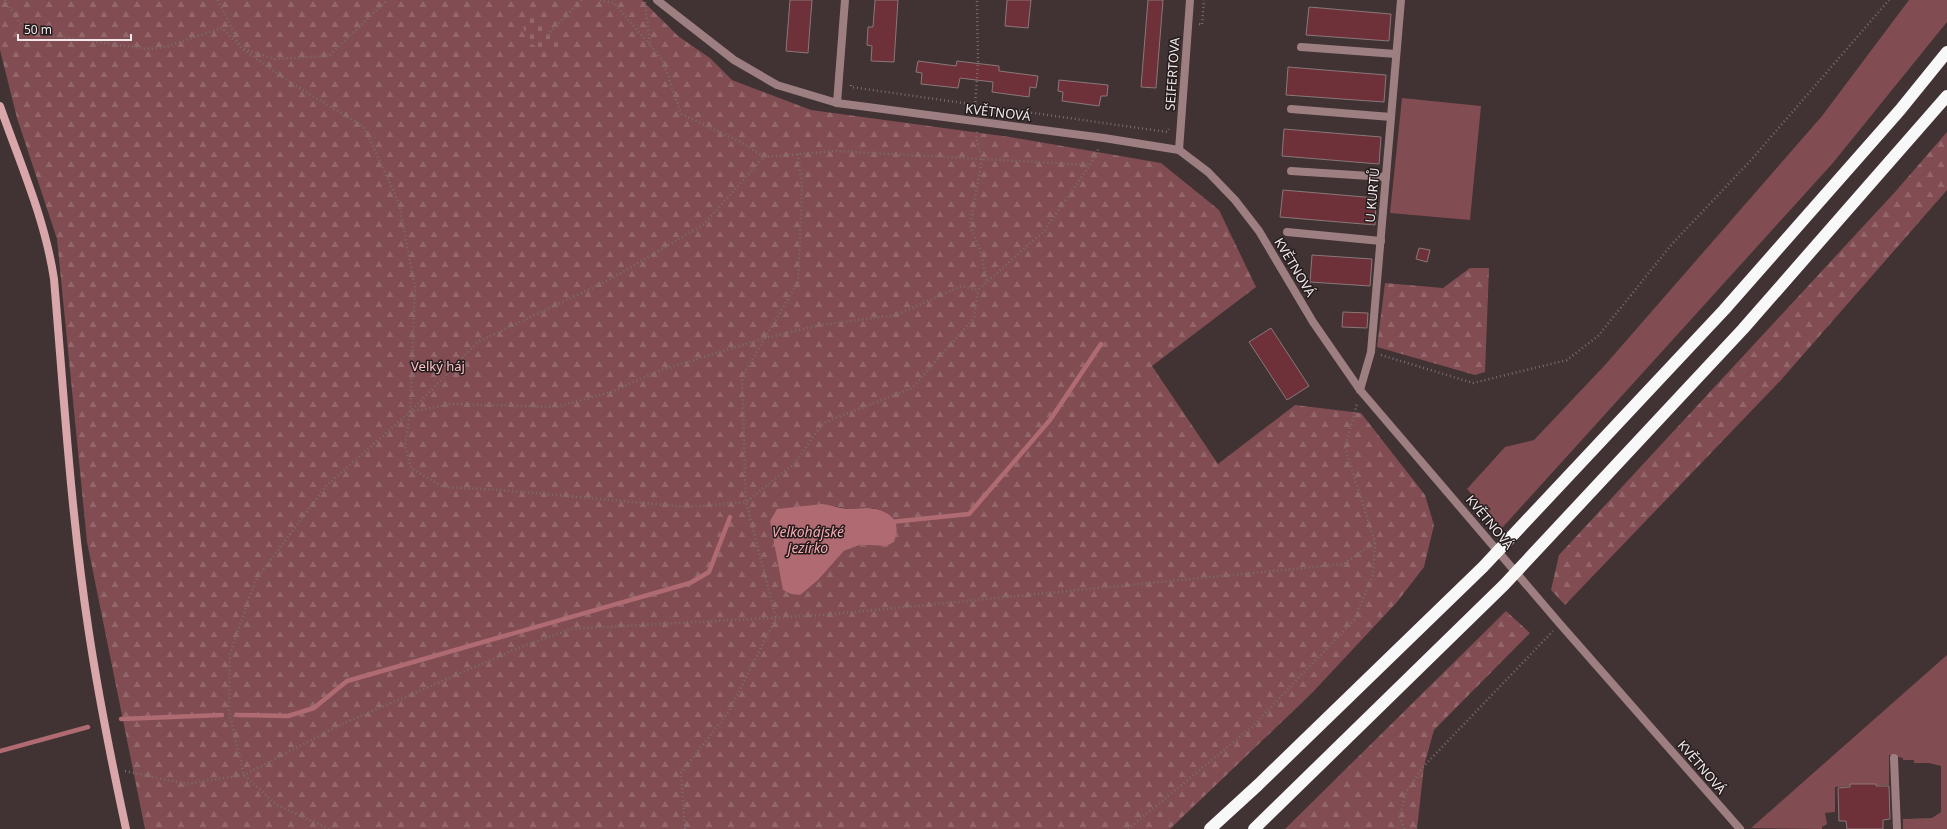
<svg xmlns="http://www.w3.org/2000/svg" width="1947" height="829" font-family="'Noto Sans',sans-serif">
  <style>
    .green { fill: #814d52 }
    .forest { fill: url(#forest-firs); fill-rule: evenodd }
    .cemetery { fill: url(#cemetery-stones) }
    .water { fill: #af6b71 }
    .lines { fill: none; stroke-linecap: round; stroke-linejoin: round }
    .stream { stroke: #af6b71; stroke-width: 4.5 }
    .building { fill: #6e3139; stroke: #897879 }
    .path { stroke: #7a6d6e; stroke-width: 2.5; stroke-dasharray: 1 3; stroke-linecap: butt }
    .service { stroke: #9e7f81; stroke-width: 8 }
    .minor { stroke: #9e7f81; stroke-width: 8 }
    .tertiary { stroke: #9e7f81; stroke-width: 8 }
    .secondary { stroke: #d9a6aa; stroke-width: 8 }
    .motorway { stroke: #f8f8f8; stroke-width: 12 }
    .labels { text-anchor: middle; stroke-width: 3; stroke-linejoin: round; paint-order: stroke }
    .street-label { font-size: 13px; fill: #f3e9ea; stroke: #231c1d }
    .park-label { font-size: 13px; fill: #ffc2c6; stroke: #231c1d }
    .water-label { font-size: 14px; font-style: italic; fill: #f9aab0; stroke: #231c1d }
  </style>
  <defs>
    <pattern id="forest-firs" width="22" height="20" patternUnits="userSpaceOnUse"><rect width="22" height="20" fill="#814d52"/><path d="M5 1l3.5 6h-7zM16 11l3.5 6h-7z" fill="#93676b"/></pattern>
    <pattern id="cemetery-stones" width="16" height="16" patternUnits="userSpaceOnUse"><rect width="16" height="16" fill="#814d52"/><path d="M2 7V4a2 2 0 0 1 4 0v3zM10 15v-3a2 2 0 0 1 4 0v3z" fill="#93676b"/></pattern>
  </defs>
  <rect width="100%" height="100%" fill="#413233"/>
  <g class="green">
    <polygon points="1909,0 1947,0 1947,22 1832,164 1502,528 1467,489 1505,447 1534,440 1605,365 1822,116"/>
    <polygon points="1402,98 1481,106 1470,220 1390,213"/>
    <polygon points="1947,655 1947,829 1903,829 1903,819 1932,818 1941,812 1941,766 1929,763 1914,763 1914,760 1903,760 1903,758 1889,755 1889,785 1835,787 1835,812 1825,813 1827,824 1822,827 1822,829 1751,828"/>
  </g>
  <g class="forest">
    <path d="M0,0H642L678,36L710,58L732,80L811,110L1010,137L1161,163L1219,210L1256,287L1152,366L1218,464L1295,405L1361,413L1425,495L1434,525L1424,567L1397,602L1312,693L1170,829H145L87,542L57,239L17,118L0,50ZM823,504L849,509L874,508L886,546L860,545L844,551L819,579Z"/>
    <polygon points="1947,132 1947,190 1781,380 1565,605 1551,590 1559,555 1895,192"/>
    <polygon points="1470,268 1489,268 1485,372 1475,375 1377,347 1385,283 1443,288"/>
    <polygon points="1506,611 1530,633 1434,730 1424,766 1417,829 1285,829"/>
  </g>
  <path class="cemetery" d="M530,8L565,43C538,61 511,35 530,8Z"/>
  <path class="water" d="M823,504C832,505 841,509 850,509C858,509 867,507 875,509C894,513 901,524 894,542L886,546L860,545L844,551L819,579L800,595L791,594L783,590L770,521L777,509Z"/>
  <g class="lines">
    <g class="stream">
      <polyline points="891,522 969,514 1050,420 1101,344"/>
      <polyline points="237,715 288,716 314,708 347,681 690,583 709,572 730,517"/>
      <polyline points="121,719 222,715"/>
      <polyline points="0,751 88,727"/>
    </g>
  </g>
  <g class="building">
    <polygon points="790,0 812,0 808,53 786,51"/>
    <polygon points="875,0 898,0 894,62 871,61 872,46 867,45 868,27 873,27"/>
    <polygon points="1007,0 1031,0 1028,28 1005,26"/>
    <polygon points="1148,0 1163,0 1156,88 1141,87"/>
    <polygon points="1309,7 1391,14 1389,41 1306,35"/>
    <polygon points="918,61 956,66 957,61 999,66 999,71 1038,76 1036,88 1030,87 1029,97 992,92 993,82 976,80 960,78 958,88 921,84 922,73 916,72"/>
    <polygon points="1288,67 1386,75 1384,102 1286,95"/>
    <polygon points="1059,80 1108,85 1107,96 1101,96 1099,106 1062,101 1063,92 1058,91"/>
    <polygon points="1284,129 1381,137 1379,164 1282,156"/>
    <polygon points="1283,190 1376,198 1375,225 1280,217"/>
    <polygon points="1419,248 1430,250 1427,262 1416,259"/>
    <polygon points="1312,255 1372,259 1370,286 1310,282"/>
    <polygon points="1343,312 1368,313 1367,328 1342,327"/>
    <polygon points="1271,328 1309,386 1287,400 1249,342"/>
    <polygon points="1850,784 1876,784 1876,786 1889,786 1890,819 1883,820 1883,829 1847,829 1846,821 1839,821 1838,788 1850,787"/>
  </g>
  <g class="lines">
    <g class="path">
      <polyline points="5,0 20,23 32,33 149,49 168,46 222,28 239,45"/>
      <polyline points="218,0 241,48 288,81 364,127 399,203 415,288 410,411"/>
      <polyline points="600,0 614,3 650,45"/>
      <polyline points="645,2 650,45 663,61 681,114 741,142 764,157 704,224 611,279 478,342 410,412 405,445 411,468 443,487 500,490 688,507 746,502 795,463 823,423 912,388 974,318 978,290"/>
      <polyline points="1199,24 1202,25 1204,0"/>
      <polyline points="550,32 582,0"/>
      <polyline points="244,49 275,59 329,56 387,0"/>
      <polyline points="851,85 851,87 1167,132 1169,129"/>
      <polyline points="975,106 978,64 977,0"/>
      <polyline points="977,132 976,138 982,159 970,226 980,250 987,281"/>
      <polyline points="764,157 836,151 1090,165"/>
      <polyline points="1381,355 1473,383 1567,360 1598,336 1672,244 1751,160 1889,0"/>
      <polyline points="125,771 186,784 244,775 340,725 521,647 571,629 823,615 1344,564 1375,542 1345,448 1357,403"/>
      <polyline points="329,829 277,805 244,775 229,712 230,654 255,581 326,486 410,412 452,404 557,407 611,392 661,370 765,338 798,282 802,187 798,154"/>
      <polyline points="685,829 681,773 729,711 776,618 746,502 742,377 765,338 820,325 896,315 962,286 978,290 1044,231 1090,165 1099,148"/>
      <polyline points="1128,829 1253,726 1354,620 1373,575 1375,542"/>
      <polyline points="1404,829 1400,816 1406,792 1424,766 1553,631"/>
    </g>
    <g class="service">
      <polyline points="1301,47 1396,54"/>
      <polyline points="1291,109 1391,117"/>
      <polyline points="1291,171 1386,177"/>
      <polyline points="1287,232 1381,241"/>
      <polyline points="1894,758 1897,829"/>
    </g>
    <g class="minor">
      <polyline points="837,103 845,0"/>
      <polyline points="1179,150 1190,0"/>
      <polyline points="1360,390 1371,352 1401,0"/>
    </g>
    <polyline class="tertiary" points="657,0 734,60 777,85 837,103 1104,138 1179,150 1208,172 1235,200 1259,231 1313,322 1360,390 1560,624 1740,829"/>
    <path class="secondary" d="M0,106C20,163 45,219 54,279C64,397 71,516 89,633C99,699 112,764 126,829"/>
    <g class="motorway">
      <polyline points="1210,829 1258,785 1483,567 1724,310 1900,110 1947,52"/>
      <polyline points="1254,829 1504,585 1743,329 1947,96"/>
    </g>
  </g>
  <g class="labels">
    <g class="street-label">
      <text transform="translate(1172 74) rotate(-86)" y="5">SEIFERTOVA</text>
      <text transform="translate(998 112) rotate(7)" y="5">KVĚTNOVÁ</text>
      <text transform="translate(1372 195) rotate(-85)" y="5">U KURTŮ</text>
      <text transform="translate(1295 267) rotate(59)" y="5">KVĚTNOVÁ</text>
      <text transform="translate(1490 522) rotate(50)" y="5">KVĚTNOVÁ</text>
      <text transform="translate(1702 767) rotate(49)" y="5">KVĚTNOVÁ</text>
    </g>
    <g class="park-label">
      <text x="438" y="371">Velký háj</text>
    </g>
    <g class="water-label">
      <text x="808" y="537">Velkohájské<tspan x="808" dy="16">jezírko</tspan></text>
    </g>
  </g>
  <path d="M18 34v6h113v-6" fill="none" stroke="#f3e9ea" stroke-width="2"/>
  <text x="24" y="34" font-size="12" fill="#f3e9ea" stroke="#231c1d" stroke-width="3" paint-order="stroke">50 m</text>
</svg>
